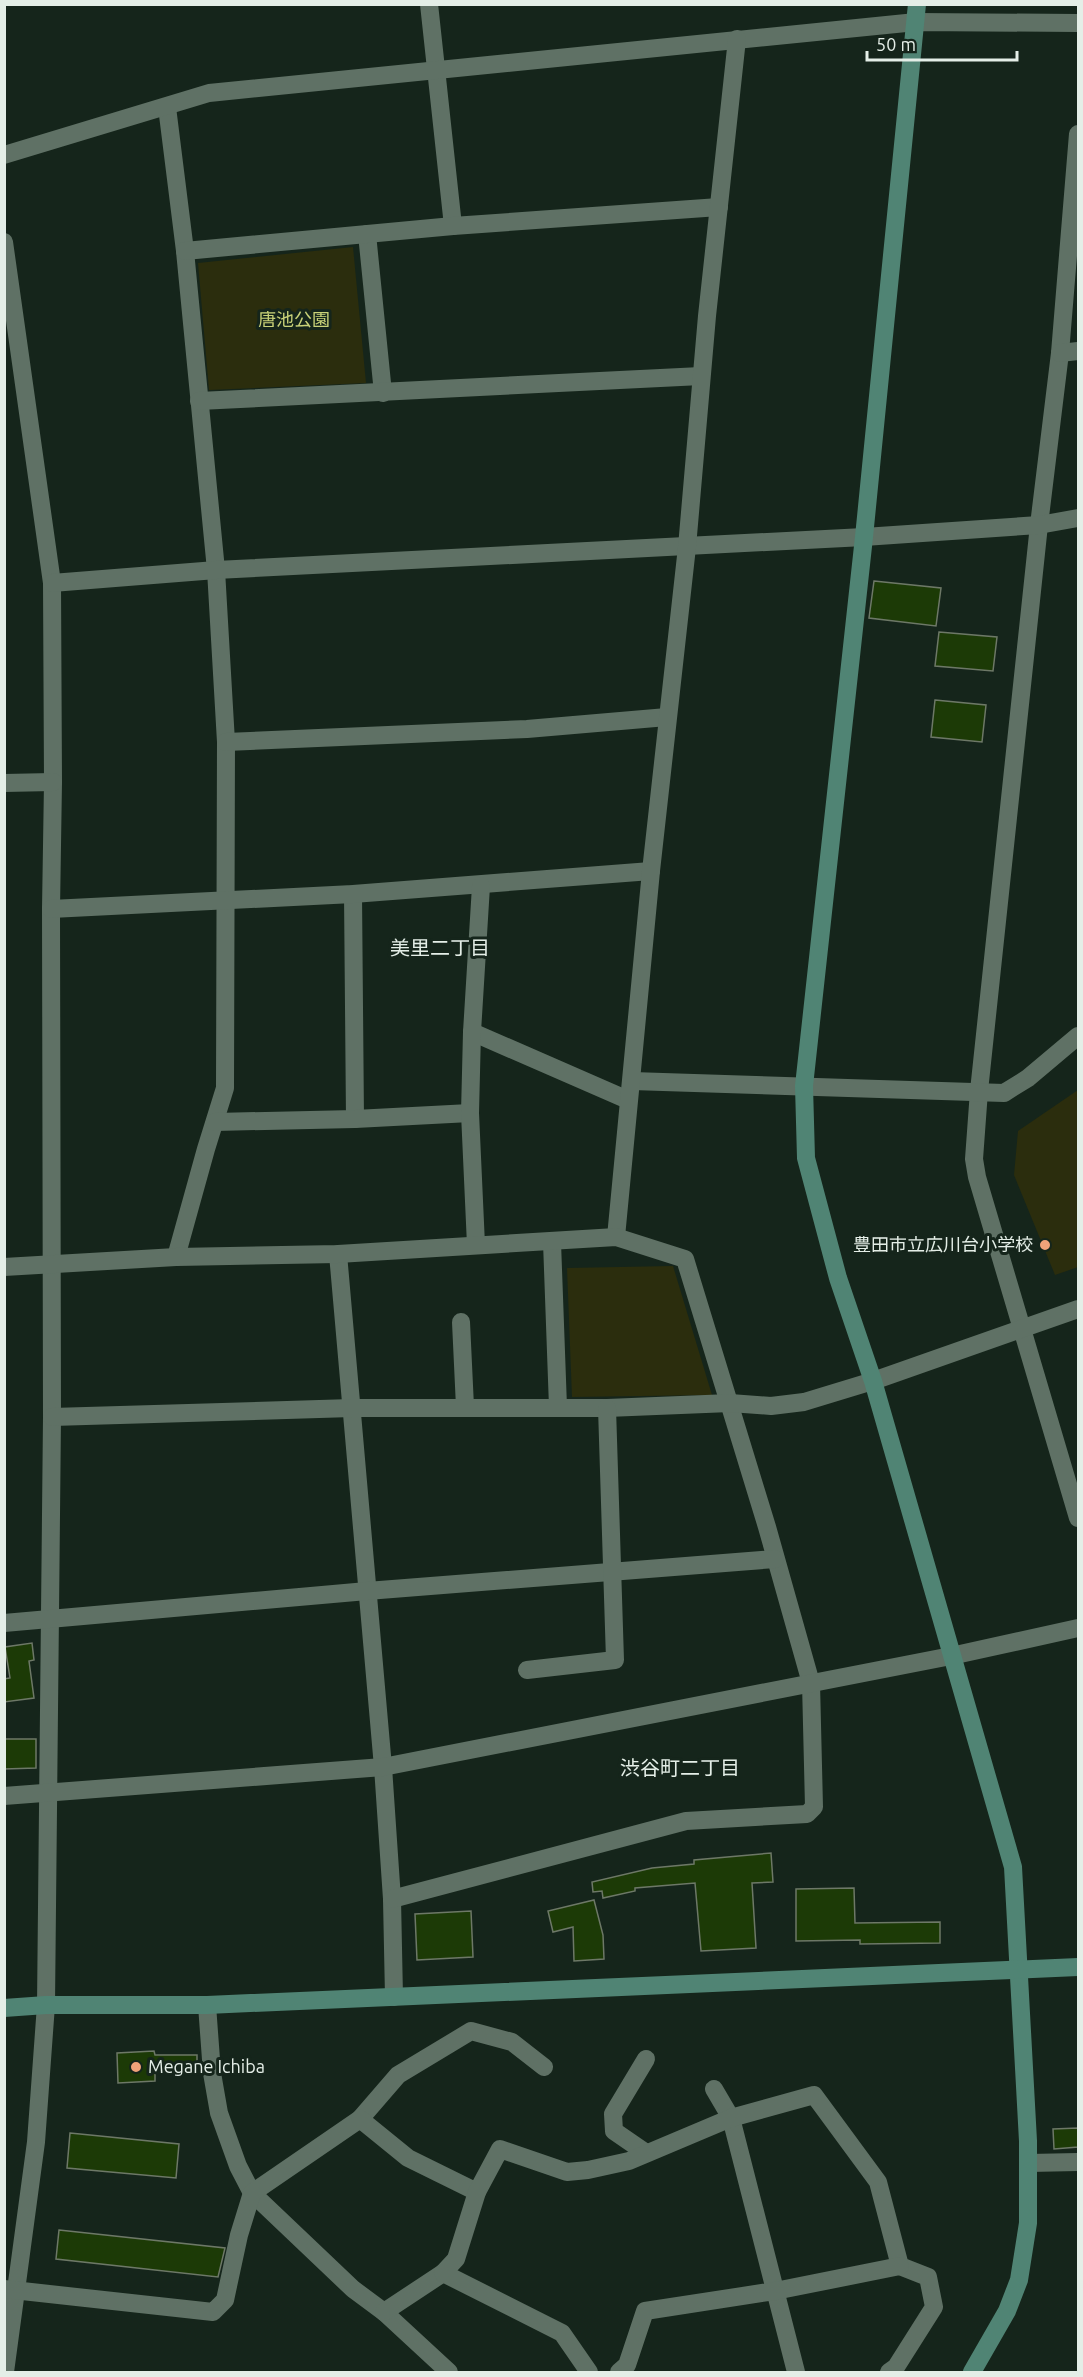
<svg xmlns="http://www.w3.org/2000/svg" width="1083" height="2377" font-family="Ubuntu,'Noto Sans JP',sans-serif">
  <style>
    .green { fill: #2b2d0d }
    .building { fill: #1c3a06; stroke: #6d7867; stroke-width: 1.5 }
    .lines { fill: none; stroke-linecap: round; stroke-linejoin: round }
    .street { stroke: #5f7165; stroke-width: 18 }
    .secondary { stroke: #508474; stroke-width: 18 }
    .poi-dot { fill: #f0a279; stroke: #15251b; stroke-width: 2 }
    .labels { text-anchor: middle; stroke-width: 6; stroke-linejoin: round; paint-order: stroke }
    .park-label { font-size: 18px; fill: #c9d278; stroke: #15251b }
    .poi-label { font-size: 18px; fill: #e4eee7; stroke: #15251b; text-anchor: end }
    .neighbourhood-label { font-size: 20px; fill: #e4eee7; stroke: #15251b }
  </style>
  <rect width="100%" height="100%" fill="#15251b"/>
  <g class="green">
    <polygon points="353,247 366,383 209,390 198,263"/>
    <polygon points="1078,1090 1078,1267 1055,1275 1014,1175 1018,1131"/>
    <polygon points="673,1266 712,1395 572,1397 567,1268"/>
  </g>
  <g class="building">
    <polygon points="874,581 941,588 936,626 869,618"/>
    <polygon points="939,632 997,637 993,671 935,666"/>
    <polygon points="935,700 986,705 982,742 931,737"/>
    <polygon points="32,1643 34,1660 29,1661 34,1698 4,1702 4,1679 10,1678 5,1647"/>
    <polygon points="4,1739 36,1739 36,1768 4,1769"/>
    <polygon points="771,1853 773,1882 752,1883 756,1948 701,1951 695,1883 635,1888 635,1891 603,1898 602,1891 593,1892 592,1882 652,1868 694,1864 694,1860"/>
    <polygon points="854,1888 855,1923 940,1922 940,1943 860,1944 860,1940 796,1941 796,1889"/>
    <polygon points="594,1900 603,1935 604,1959 574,1961 573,1927 553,1932 548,1911"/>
    <polygon points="471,1911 473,1957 417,1960 415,1914"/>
    <polygon points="154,2051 155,2055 197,2055 197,2072 155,2073 155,2081 118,2083 117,2053"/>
    <polygon points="1078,2128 1078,2147 1054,2149 1053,2129"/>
    <polygon points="70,2133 179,2144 176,2178 67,2168"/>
    <polygon points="59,2230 225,2248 218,2277 56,2259"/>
  </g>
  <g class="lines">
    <g class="street">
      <polyline points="429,4 453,226"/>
      <polyline points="167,107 185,251 216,570 226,742 225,1088 206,1149 176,1257"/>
      <polyline points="1078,134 1060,353 1039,525 979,1091 974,1159 977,1177 1078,1518"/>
      <polyline points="4,155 209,93 916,22 1078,23"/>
      <polyline points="367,234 383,393"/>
      <polyline points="4,242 52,583 53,782 51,909 52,1417 46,2005 36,2142 5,2372"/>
      <polyline points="185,251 453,226 719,207"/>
      <polyline points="1060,353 1078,351"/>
      <polyline points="199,401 701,376"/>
      <polyline points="52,583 216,570 864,537 1039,525 1078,518"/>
      <polyline points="226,742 527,729 667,717"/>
      <polyline points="4,783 53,782"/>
      <polyline points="353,894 355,1119"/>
      <polyline points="51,909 353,894 651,871"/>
      <polyline points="472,1032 628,1100"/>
      <polyline points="632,1081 1004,1093 1028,1078 1078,1036"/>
      <polyline points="215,1122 355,1119 470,1113"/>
      <polyline points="616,1237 651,871 687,547 707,316 737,39"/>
      <polyline points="552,1242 558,1407"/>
      <polyline points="476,1245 470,1113 472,1032 481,886"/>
      <polyline points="338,1254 383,1767 392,1899 394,1997"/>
      <polyline points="4,1267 176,1257 338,1254 616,1237 685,1259 767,1527 811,1683 814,1807 807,1814 686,1821 392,1899"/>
      <polyline points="461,1322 465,1407"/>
      <polyline points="52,1417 352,1408 607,1408 730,1403 771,1406 804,1402 873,1381 1078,1309"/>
      <polyline points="4,1623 367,1591 775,1559"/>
      <polyline points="527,1670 615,1660 607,1408"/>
      <polyline points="4,1796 383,1767 951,1656 1078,1628"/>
      <polyline points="207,2005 212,2073 219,2113 238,2166 252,2193 353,2289 384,2312 449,2372"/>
      <polyline points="646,2059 613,2114 614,2131 646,2153"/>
      <polyline points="714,2089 731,2118 796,2372"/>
      <polyline points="360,2119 398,2075 471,2031 512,2042 544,2067"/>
      <polyline points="1029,2163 1078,2162"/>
      <polyline points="4,2289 213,2312 225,2300 239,2235 252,2193 360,2119 408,2158 477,2192"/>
      <polyline points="384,2312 443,2273"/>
      <polyline points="589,2372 562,2333 443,2273 456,2259 477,2192 500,2149 567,2172 588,2170 629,2161 731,2118 814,2095 878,2182 900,2266 928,2277 934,2307 896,2367 889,2372"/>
      <polyline points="619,2372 627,2365 645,2311 775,2291 900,2266"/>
    </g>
    <g class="secondary">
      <polyline points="917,4 864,537 804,1086 806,1158 838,1278 873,1381 1013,1867 1028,2141 1028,2223 1019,2280 1007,2311 972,2372"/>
      <polyline points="4,2008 46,2005 207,2005 1078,1967"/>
    </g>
  </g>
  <g class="poi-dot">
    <circle cx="1045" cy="1245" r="6"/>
    <circle cx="136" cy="2067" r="6"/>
  </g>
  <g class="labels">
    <g class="park-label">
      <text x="294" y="326">唐池公園</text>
    </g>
    <g class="poi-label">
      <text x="1033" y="1251">豊田市立広川台小学校</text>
      <text x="148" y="2073" text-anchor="start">Megane Ichiba</text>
    </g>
    <g class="neighbourhood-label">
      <text x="440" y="955">美里二丁目</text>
      <text x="680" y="1775">渋谷町二丁目</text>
    </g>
  </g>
  <rect width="1083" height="2377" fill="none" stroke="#e4eee7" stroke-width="12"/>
  <path d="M867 51v9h150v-9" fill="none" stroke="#e4eee7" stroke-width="3"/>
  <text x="876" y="51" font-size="18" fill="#e4eee7" stroke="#15251b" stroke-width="4.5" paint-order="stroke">50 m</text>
</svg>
